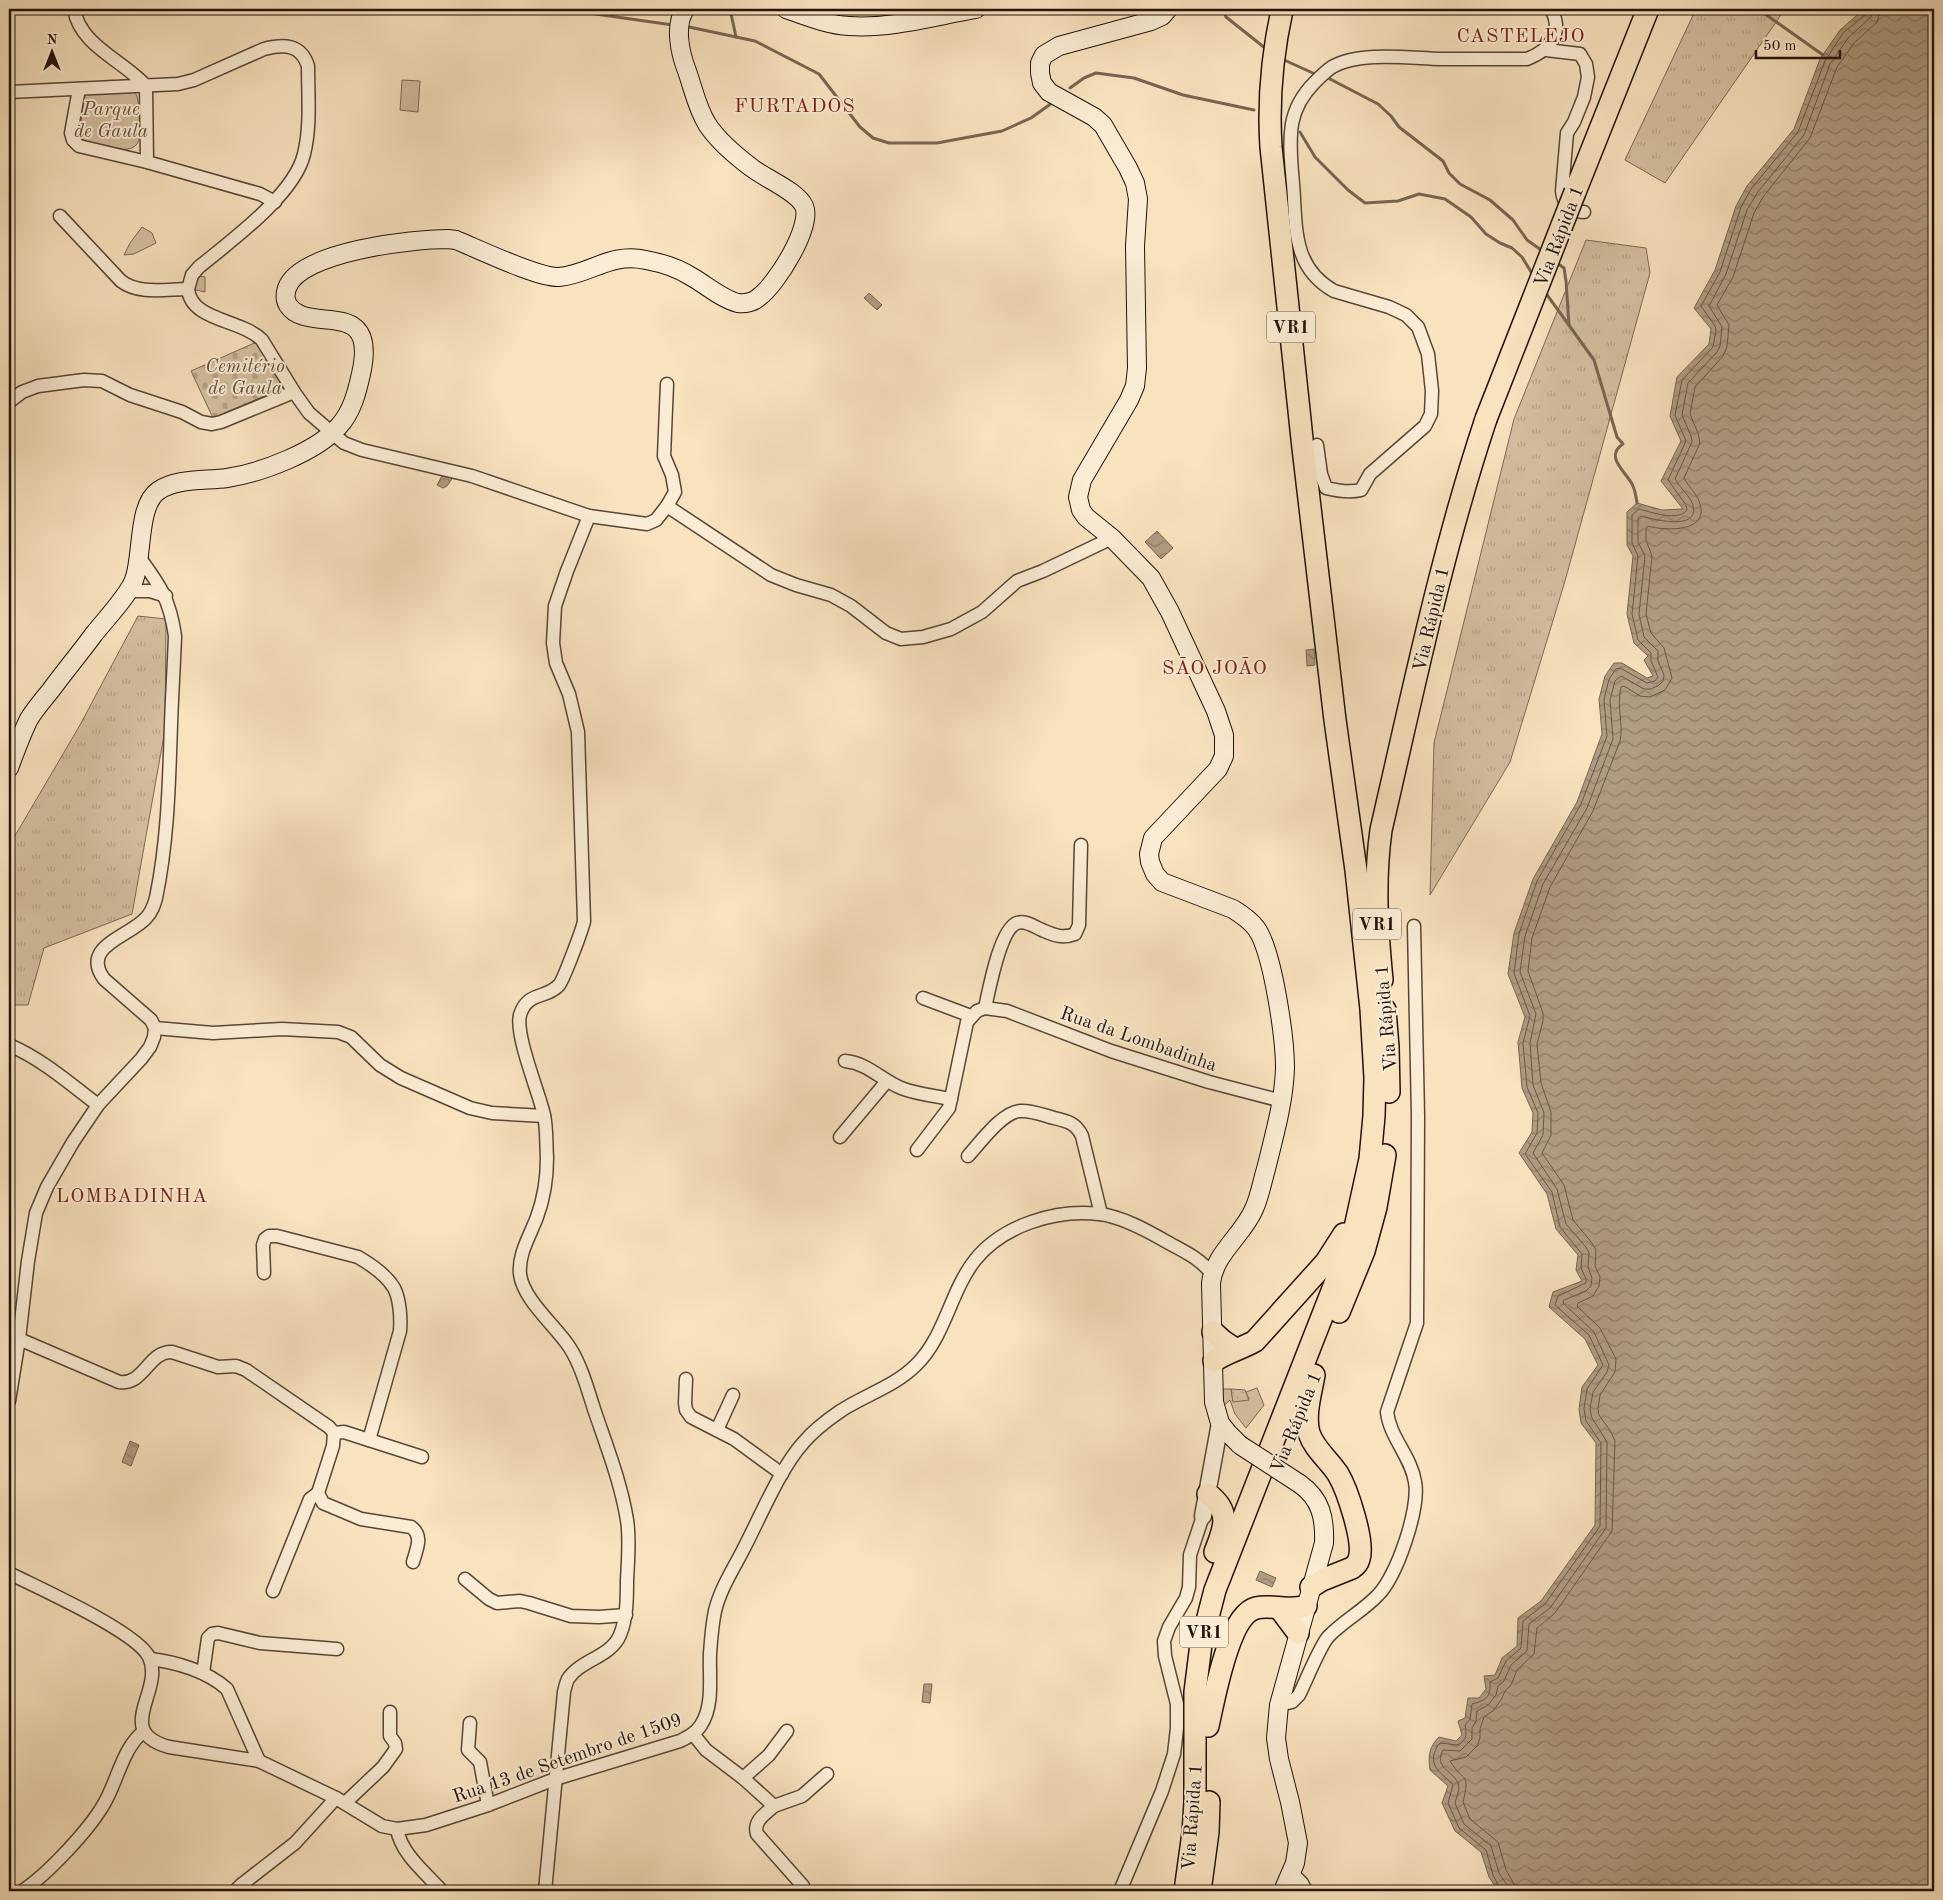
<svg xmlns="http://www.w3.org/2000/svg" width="1943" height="1900" font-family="'Old Standard TT',serif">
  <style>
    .grass { fill: url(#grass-tufts); stroke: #7a6856 }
    .cemetery { fill: url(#cemetery-stones); stroke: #7a6856 }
    .park { fill: #d4bfa0; stroke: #7a6856 }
    .garden { fill: url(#garden-dots); stroke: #7a6856 }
    .water { fill: url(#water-waves); stroke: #776552 }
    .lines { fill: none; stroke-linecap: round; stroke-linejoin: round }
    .shore { stroke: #685746; stroke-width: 1 }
    .stream { stroke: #776552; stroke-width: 3 }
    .minor-casing { stroke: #574638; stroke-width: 15 }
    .tertiary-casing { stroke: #574638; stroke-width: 19 }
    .secondary-casing { stroke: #21120b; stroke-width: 20 }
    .trunk-casing { stroke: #21120b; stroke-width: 24 }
    .minor { stroke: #fbedd5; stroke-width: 12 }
    .tertiary { stroke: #fbedd5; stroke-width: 16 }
    .secondary { stroke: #fbedd5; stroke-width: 18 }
    .trunk { stroke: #f9e3bf; stroke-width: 21 }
    .secondary-bridge-casing { stroke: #21120b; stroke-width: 20; stroke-linecap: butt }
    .trunk-bridge-casing { stroke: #21120b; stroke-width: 24; stroke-linecap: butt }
    .secondary-bridge { stroke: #fbedd5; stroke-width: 18 }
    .trunk-bridge { stroke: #f9e3bf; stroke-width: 21 }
    .labels { text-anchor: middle; stroke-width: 4; stroke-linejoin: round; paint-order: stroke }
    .shield { fill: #fbedd5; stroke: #625448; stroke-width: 1 }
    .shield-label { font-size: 18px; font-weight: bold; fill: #21120b }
    .park-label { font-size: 19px; font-style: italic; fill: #604f3f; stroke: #fbedd5 }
    .street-label { font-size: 19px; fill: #21120b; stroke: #fbedd5 }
    .neighbourhood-label { font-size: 20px; letter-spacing: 1px; fill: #7a1f14; stroke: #fbedd5 }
  </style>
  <defs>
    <pattern id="grass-tufts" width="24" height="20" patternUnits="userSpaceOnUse" patternTransform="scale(1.25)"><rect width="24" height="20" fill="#d4bfa0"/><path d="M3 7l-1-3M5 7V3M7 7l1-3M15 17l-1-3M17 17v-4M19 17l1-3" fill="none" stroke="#b6a388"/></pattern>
    <pattern id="cemetery-stones" width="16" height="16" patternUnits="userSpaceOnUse" patternTransform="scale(1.25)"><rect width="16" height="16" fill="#d4bfa0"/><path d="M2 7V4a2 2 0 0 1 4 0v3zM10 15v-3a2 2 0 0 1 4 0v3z" fill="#b6a388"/></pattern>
    <pattern id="garden-dots" width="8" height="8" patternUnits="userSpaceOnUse" patternTransform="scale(1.25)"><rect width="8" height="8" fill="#d4bfa0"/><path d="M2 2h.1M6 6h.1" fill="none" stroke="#b6a388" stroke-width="1.8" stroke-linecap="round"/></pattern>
    <pattern id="water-waves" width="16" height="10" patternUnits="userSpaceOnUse" patternTransform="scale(1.25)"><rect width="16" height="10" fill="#b09c82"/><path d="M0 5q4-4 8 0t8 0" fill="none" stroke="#8f7e69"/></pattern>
  </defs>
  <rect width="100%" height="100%" fill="#f9e3bf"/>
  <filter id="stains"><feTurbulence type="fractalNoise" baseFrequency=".004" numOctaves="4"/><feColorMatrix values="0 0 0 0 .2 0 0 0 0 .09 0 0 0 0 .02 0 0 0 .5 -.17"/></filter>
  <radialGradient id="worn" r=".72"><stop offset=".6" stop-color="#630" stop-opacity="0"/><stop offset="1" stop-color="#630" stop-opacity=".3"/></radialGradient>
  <g class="grass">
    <polygon points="1696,9 1785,9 1665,183 1625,160"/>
    <polygon points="1586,240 1646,248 1650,273 1565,581 1510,762 1430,895 1434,743 1514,419"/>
    <polygon points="138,616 166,619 165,730 132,914 44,948 28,1005 9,1005 9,846 80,725"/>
  </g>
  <polygon class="cemetery" points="259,341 285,387 213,418 191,371"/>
  <g class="park">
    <polygon points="402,80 420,81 418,112 400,110"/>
    <path d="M133,90C139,95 138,105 139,113C142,142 141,155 108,147C99,145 89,143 81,139L79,135L85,95L89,92Z"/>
    <polygon points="142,227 152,233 156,243 134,254 124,255 130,243"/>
    <polygon points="199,276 205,277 205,292 192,289 194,282"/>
    <polygon points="1257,1388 1264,1405 1246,1428 1235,1414 1230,1400 1222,1407 1220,1389 1231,1389 1233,1401 1249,1399 1246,1392"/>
  </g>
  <polygon class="garden" points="1231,1389 1245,1390 1249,1400 1233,1402"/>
  <g class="water">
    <path d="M1864,9H1934V1891H1498L1489,1877L1481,1852L1455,1831L1442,1803L1448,1786L1430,1770C1428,1756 1429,1747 1439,1737L1456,1741L1462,1735L1458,1721L1465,1718L1468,1698H1479L1486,1689L1484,1676L1495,1675L1502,1658L1517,1646L1518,1618L1541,1601L1595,1525L1596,1443L1581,1423L1579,1409L1582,1387L1598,1365L1585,1339L1549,1307L1553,1292L1582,1281L1576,1270L1578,1255L1556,1229L1547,1194L1519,1153L1532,1132L1533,1113L1522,1088L1518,1042L1525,1017L1508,974L1514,933L1533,879L1577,802L1602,734L1599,699L1605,676L1614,663H1622L1647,678L1653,676L1644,660L1648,656L1634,643L1627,614L1633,556L1627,545V512L1637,503L1662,510L1683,509L1661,481L1681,441L1670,416L1677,377L1709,344L1711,329L1694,308L1715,270L1736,206L1747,186L1794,129L1820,59L1840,30Z"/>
    <polygon points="869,293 882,305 877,310 864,298"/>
    <polygon points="449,475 454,476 447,486 443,488 437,485 442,476"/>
    <polygon points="1157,531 1173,548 1161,559 1145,542"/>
    <polygon points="1314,649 1315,665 1307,666 1306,650"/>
    <polygon points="130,1441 139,1445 131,1466 122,1462"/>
    <polygon points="1260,1571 1276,1578 1272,1587 1256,1580"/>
    <polygon points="924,1684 932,1684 930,1703 922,1702"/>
  </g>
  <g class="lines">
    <g class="shore">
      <path d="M1501,1891L1493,1875L1486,1850L1459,1828L1448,1803L1453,1785C1444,1774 1431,1770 1434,1754C1436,1749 1436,1747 1440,1743L1457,1745C1467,1740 1467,1735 1465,1725L1470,1719L1472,1704C1486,1700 1491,1698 1490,1682L1498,1678L1506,1661L1521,1648L1523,1621L1545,1604L1600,1526L1601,1443L1586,1421L1584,1409L1587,1389L1603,1365L1589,1335L1555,1305L1558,1296L1586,1283V1279L1581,1268L1582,1254L1560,1227L1552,1192L1525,1154L1537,1133L1538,1113L1527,1087L1523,1043L1530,1016L1514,973L1519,934L1537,881L1581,804L1607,736L1604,700L1609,679L1616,669L1620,668L1647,683L1655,681L1658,677L1651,661V653L1638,640L1632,614L1638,556L1632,543V515L1639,509C1651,512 1678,522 1687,510L1686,505L1668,480L1686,441L1675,415L1682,380L1713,347L1716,330L1715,326L1701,306L1720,272L1741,207L1751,189L1798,132L1825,61L1843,33L1865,15L1867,9"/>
      <path d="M1508,1891L1507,1885L1499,1873L1491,1846L1464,1824L1455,1803L1459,1789L1458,1783C1451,1769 1434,1768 1443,1750L1460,1751L1472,1739V1728L1476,1721L1477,1711L1488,1705L1496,1695L1498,1686L1504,1681L1511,1665L1527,1651L1529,1624L1550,1608L1606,1528L1607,1442L1592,1418L1590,1409L1593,1392L1607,1372L1609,1365L1594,1332L1563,1303L1564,1300L1586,1291L1591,1286L1592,1278L1588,1267L1589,1253L1586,1247L1566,1224L1557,1189L1533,1153L1543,1135L1544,1113L1533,1085L1530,1043L1536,1014L1520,972L1525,936L1543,884L1587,808L1613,739L1610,700L1615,681L1621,676L1644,689H1651L1659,685L1663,681L1664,675L1658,661V651L1644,637L1639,614L1645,556L1638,542V518L1641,516C1652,519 1700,532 1693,505C1690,496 1680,488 1675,479L1692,442L1691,436L1682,415L1688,383L1717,352L1720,346L1722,327L1709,306L1726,274L1747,210L1757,193L1804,135L1830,64L1848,38L1871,17L1873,9"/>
      <path d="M1515,1891L1514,1884L1506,1870L1498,1842L1470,1819L1463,1802C1471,1771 1462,1782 1450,1761L1466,1757L1477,1746L1480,1738V1729L1484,1717L1494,1710L1502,1698L1505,1691L1511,1685L1517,1670L1534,1654L1537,1628L1555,1613L1612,1531L1615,1441L1611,1432L1599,1415L1598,1409L1600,1395L1615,1372L1616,1359L1600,1328L1577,1306L1578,1303L1593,1296L1599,1286L1600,1277L1595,1266L1596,1250L1592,1243L1573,1220L1564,1185L1542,1153L1551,1135V1112L1541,1083L1537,1044L1543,1021V1013L1528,971L1532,938L1550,887L1593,811L1620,741C1624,724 1616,707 1621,687L1624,686L1640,696L1650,697L1665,690L1672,678L1664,648L1651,633L1646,614L1652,556L1646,540V528L1648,526C1665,531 1712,533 1699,501C1696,493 1688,486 1684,478L1700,443L1698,433L1690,414L1695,387L1723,356L1727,347L1729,325L1717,305L1733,277L1754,213L1763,197L1810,138L1837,67L1854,43L1877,22L1881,9"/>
    </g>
    <g class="stream">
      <polyline points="560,9 673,25"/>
      <polyline points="730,9 736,37"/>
      <polyline points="1223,9 1226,17 1265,48"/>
      <polyline points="1758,9 1823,55"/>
      <polyline points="689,27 755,41 819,74 860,127 873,138 889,143 937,143 1002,131 1031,118 1052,103"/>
      <polyline points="1282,59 1315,74"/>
      <polyline points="1330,79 1378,104 1391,116 1399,127 1443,161 1449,173 1460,184 1490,200 1513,220 1527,240 1544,252"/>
      <polyline points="1070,88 1084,78 1096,73 1134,78 1183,95 1254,110"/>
      <polyline points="1300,132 1315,157 1348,190 1365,203 1398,201 1419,194 1445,199 1471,217 1486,234 1500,243 1512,248 1522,257 1533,275"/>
      <polyline points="1557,263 1564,268 1566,281 1569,325"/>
      <path d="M1545,292L1594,360L1617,437L1623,444C1604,456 1625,471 1632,484C1635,489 1636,496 1637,503"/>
    </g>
    <g class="minor-casing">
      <g id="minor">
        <path d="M74,9C80,46 123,60 146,86L147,162"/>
        <path d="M1546,50L1580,54L1586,64L1588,77L1584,97L1574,122L1567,133L1562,191C1563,203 1571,212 1584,212"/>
        <polyline points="79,89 71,133 73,140 79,146 147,162 260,194 275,202"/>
        <path d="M9,92L178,84L194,80L264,49C284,44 301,44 308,66C308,95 311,126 304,154C295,194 231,241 199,267L192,275L188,289C166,289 139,295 121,281L60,216"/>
        <path d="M188,289C191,321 241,319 262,340L294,392L309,413L344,443L362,450L472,476L589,516L567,571L555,606L553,643L556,663L569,694L578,732L584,921C583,928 563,981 559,985C547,999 527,991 520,1015C515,1036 539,1092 544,1115C547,1129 546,1144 547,1158C547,1178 544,1198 537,1217C530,1236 518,1254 520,1274C523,1300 556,1326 570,1348C582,1367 588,1391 595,1412C607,1447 621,1483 627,1520C630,1539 628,1560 627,1580C627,1598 627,1618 620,1635C611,1657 580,1660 568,1679C566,1683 565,1688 564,1692L545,1891"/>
        <polyline points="667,384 664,456 672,475 675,492 667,506"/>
        <polyline points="9,402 22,392 38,386 84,380 102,381 130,395 182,412 201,422 212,424 221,422 294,392"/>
        <path d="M1317,445L1321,474L1326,488C1338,491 1349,493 1361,490L1370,474L1425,426L1431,414L1432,391L1428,354L1418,327L1406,315L1389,307L1334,291C1297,270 1296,237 1294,199C1293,175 1288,148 1292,124C1295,107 1303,94 1315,82C1320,77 1326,71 1332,67C1359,51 1409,58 1440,59C1469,59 1498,59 1527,59C1550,50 1564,33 1551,9"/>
        <polyline points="589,516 647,524 656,520 667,506 771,575 796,585 831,595 851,606 886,633 901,639 923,637 951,629 982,612 1017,581 1043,571 1112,538"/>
        <polyline points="127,591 150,591 166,596"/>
        <polyline points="923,998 971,1016"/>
        <path d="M985,1008C989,990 1000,929 1017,923C1025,920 1035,927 1042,930C1054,935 1062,939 1075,934L1079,925L1081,845"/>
        <polyline points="155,1028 213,1033 282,1029 338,1032 351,1037 380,1065 401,1078 470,1108 492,1113 544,1116"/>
        <path d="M9,1045C42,1059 69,1083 98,1105"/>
        <path d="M845,1061C868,1063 881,1080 901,1088C916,1094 935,1096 951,1099"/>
        <polyline points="840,1137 887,1081"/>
        <polyline points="917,1150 949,1108 967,1022 977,1011 985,1008 1007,1011 1111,1051 1209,1082 1282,1101"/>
        <path d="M968,1156C980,1143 1002,1112 1020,1111C1031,1110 1043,1115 1054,1118C1067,1121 1076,1123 1082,1136L1101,1214"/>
        <path d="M264,1273L263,1245L265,1239L269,1236H277L358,1257C370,1264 387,1276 394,1288C400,1299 401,1319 400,1331L369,1440"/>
        <path d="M19,1339L119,1382C145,1385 148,1351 172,1352L218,1367L236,1366L246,1370L329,1427L334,1433L333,1446L318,1493L323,1503L361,1519L411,1527C424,1536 416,1550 413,1562"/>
        <polyline points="686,1379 685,1403 686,1410 691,1417 734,1439 782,1474"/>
        <path d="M9,1401L19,1339L28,1261L36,1213L47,1187L73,1142L98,1105L141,1059L150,1047L154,1037L155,1028L151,1020L104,979C80,946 129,937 146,918C152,912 154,905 156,898C168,840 169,783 171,724C172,694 174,665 175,636C170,600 160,585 139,557"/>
        <polyline points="717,1430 733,1395"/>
        <polyline points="334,1433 344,1432 422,1457"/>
        <path d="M9,1573C38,1588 136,1631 149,1657C165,1691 112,1731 169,1747L259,1761L336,1798L382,1826L397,1829L426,1825L488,1805L555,1779L680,1741C688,1737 696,1733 701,1725C714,1705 709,1677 710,1654C711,1639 712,1625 715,1611C720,1590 732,1571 742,1552C759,1520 779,1470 803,1443C813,1431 826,1421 839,1412C864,1395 894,1387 916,1365C945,1337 950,1292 975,1260C1003,1225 1056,1209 1099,1214C1121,1216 1148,1231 1167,1242C1183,1251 1200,1258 1212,1274"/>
        <polyline points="465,1579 489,1599 497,1603 520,1601 529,1603 571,1616 599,1617 626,1615"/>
        <polyline points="273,1591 310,1499 318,1493"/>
        <path d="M150,1659C176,1662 207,1671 227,1689L259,1761"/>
        <polyline points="203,1673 208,1638 212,1634 218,1633 260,1643 337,1649"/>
        <path d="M1279,1705L1292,1702L1299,1695C1306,1681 1319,1648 1328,1637C1343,1621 1363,1611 1378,1595C1397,1576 1420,1508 1415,1482C1411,1456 1390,1438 1387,1412L1417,1323L1418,1116L1414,926"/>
        <polyline points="470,1723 468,1750 480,1762 488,1805"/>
        <polyline points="693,1734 706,1750 743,1778 774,1806 802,1796 827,1774"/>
        <polyline points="743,1778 769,1755 787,1731"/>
        <polyline points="345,1803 383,1767 396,1749 395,1743 390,1736 390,1712"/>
        <path d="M774,1806C765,1814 753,1821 757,1834L803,1886"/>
        <path d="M397,1829C401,1854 426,1873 442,1891"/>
        <polyline points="1292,1873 1302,1883 1306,1891"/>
        <path d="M22,1891C47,1875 91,1828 105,1802C118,1779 123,1748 143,1732"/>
        <polyline points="235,1891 241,1885 295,1843 336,1798"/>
        <polyline points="1120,1891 1162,1791 1174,1754 1177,1728 1177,1704 1165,1656 1164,1641 1169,1627 1186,1598 1189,1587 1190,1555 1203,1516"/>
      </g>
    </g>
    <g class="tertiary-casing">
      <polyline id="tertiary" points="1203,1516 1220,1423"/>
    </g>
    <g class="secondary-casing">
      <g id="secondary">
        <path d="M786,9C806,16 828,25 849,26C891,29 935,16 976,9"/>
        <path d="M1168,9L1162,16L1151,21L1059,46L1044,55L1040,63V73L1042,83L1049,92L1094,117L1103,125L1128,168L1135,183L1138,199L1135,246L1137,368L1135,386L1129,400L1082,480L1078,497L1081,510L1086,517L1112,538L1151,578L1170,612L1216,711L1224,735V756L1218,769L1153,838L1149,854L1150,862L1155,874L1162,882L1233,909C1241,914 1250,920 1256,928C1273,951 1285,1039 1285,1068C1284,1102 1274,1136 1266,1169C1262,1182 1260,1196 1254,1209C1243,1235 1214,1254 1211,1283L1214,1402L1220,1423L1228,1433L1240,1445"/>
        <path d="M9,768C15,752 21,735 29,719C35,709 43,700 51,690C65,671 80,653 94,634C105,620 128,596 134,580C143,557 137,506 158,491C176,478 205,481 227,478C260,473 317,452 339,426C352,412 357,392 361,374C379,294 308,336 288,305C285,300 285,294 287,288C300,251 414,239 448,239L456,240C478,249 538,278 559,277C591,274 610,252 646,260C662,263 678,268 692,277C706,285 722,299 738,303C745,304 754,302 759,297C776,285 813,226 804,206C797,191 766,179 752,168C736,156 718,141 707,124C697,108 693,88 687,71C680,53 674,26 685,9"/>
        <path d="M1283,1891L1295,1863L1298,1843L1290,1802L1279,1759L1276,1738L1279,1705L1324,1543C1325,1518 1321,1499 1300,1484"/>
      </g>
    </g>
    <g class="trunk-casing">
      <g id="trunk">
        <polyline points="1575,192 1648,9"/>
        <path d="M1382,980C1377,929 1374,881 1381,830C1413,692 1441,554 1486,419"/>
        <polyline points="1385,1010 1388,1047 1389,1092"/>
        <polyline points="1339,1312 1364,1251 1376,1207 1385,1155"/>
        <polyline points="1213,1332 1223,1341 1235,1349"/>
        <path d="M1214,1361C1227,1352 1241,1349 1255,1341L1326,1262L1344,1234"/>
        <path d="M1208,1494C1232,1512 1224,1529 1215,1552"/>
        <path d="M1311,1587L1322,1580L1352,1568C1355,1566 1358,1563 1359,1559C1365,1542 1347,1489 1338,1474C1329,1460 1314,1449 1309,1433C1304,1415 1311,1393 1314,1375"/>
        <polyline points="1280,1609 1298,1633"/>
        <path d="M1208,1726C1214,1700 1228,1615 1256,1608C1272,1604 1287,1612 1306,1606"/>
        <path d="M1185,1891L1193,1833L1195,1802V1692L1201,1644L1215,1590L1334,1286L1354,1232L1370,1159L1374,1116L1375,1078L1371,1009L1356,870L1335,720L1303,448L1271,147C1268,101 1272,56 1282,10"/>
        <polyline points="1200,1891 1208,1832 1209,1802"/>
      </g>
    </g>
    <use href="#minor" class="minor"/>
    <use href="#tertiary" class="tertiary"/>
    <use href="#secondary" class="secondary"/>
    <use href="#trunk" class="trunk"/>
    <g class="secondary-bridge-casing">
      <polyline id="secondary-bridge" points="1240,1445 1300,1484"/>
    </g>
    <g class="trunk-bridge-casing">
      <polyline id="trunk-bridge" points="1486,419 1575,192"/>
    </g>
    <use href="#secondary-bridge" class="secondary-bridge"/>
    <use href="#trunk-bridge" class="trunk-bridge"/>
  </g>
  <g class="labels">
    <g class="shield">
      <rect x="1267" y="311.5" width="48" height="31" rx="4"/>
      <rect x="1353" y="908.5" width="48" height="31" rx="4"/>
      <rect x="1180" y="1616.5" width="48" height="31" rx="4"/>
    </g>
    <g class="shield-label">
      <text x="1291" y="333">VR1</text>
      <text x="1377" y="930">VR1</text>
      <text x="1204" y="1638">VR1</text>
    </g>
    <g class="park-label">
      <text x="111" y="115">Parque<tspan x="111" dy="22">de Gaula</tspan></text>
      <text x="245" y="372">Cemitério<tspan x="245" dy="22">de Gaula</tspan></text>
    </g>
    <g class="street-label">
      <text transform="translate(1558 236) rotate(-69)" y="7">Via Rápida 1</text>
      <text transform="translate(1430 619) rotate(-77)" y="7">Via Rápida 1</text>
      <text transform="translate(1385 1018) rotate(-95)" y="7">Via Rápida 1</text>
      <text transform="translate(1139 1038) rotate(19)" y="7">Rua da Lombadinha</text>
      <text transform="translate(1295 1422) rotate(-68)" y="7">Via Rápida 1</text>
      <text transform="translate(567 1757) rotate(-19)" y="7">Rua 13 de Setembro de 1509</text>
      <text transform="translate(1191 1817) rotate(-86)" y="7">Via Rápida 1</text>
    </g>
    <g class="neighbourhood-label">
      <text x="1521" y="42">CASTELEJO</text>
      <text x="795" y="112">FURTADOS</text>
      <text x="1215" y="674">SÃO JOÃO</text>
      <text x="132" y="1202">LOMBADINHA</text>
    </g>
  </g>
  <rect width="1943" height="1900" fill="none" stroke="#f9e3bf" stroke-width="30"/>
  <rect x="10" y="10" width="1923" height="1880" fill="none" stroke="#21120b" stroke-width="2.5"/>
  <rect x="15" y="15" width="1913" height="1870" fill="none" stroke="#21120b"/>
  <g transform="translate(52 52)" stroke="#fbedd5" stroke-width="4" paint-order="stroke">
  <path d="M0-4L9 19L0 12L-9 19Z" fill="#21120b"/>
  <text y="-8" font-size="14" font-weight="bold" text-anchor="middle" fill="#21120b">N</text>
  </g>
  <path d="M1756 50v8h84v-8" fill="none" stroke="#21120b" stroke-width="2.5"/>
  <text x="1763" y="50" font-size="15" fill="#21120b" stroke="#fbedd5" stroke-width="4" paint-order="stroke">50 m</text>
  <rect width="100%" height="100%" filter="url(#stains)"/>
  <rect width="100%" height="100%" fill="url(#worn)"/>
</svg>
